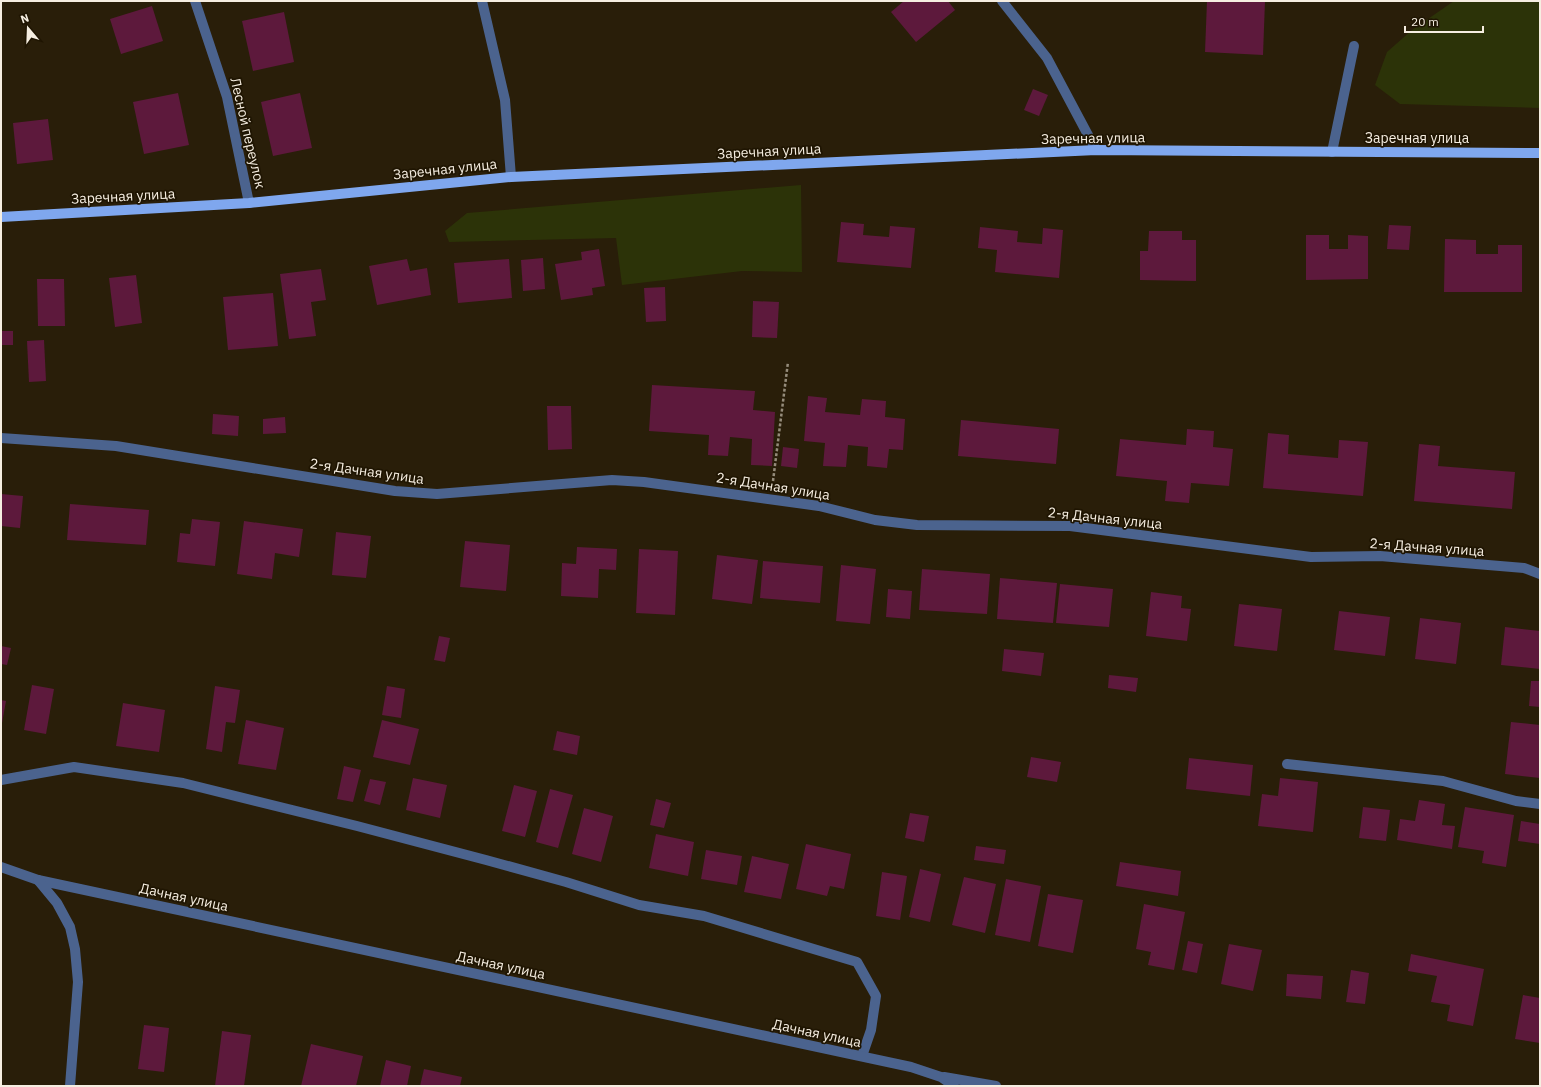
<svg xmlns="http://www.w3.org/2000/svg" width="1541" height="1087" font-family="'IBM Plex Sans',sans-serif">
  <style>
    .green { fill: #2c3308 }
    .building { fill: #5d193c }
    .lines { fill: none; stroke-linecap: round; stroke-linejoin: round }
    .path { stroke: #958c7b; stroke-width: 2.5; stroke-dasharray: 3 2; stroke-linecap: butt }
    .minor { stroke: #4b638e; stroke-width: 10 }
    .major { stroke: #7fa7ee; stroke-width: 10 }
    .labels { text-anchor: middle; stroke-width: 3.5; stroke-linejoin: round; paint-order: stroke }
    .street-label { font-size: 14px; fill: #f6eee1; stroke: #1f1502 }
  </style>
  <rect width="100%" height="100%" fill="#291e09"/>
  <g class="green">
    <polygon points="1454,1 1540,1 1540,108 1400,104 1375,85 1387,52 1412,30"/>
    <polygon points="801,185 802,272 742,271 622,285 616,238 449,242 445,231 467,213"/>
  </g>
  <g class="building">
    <polygon points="904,1 948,1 955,10 916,42 891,12"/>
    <polygon points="1207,1 1265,1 1263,55 1205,52"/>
    <polygon points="152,6 163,41 121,54 110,19"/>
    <polygon points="284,12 294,62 253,71 242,21"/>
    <polygon points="1033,89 1048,95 1039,116 1024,110"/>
    <polygon points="178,93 189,145 144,154 133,102"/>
    <polygon points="300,93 312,148 273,156 261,102"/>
    <polygon points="48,119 53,160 17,164 13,123"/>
    <polygon points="841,222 864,224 863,235 889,237 890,226 915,228 911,268 837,262"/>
    <polygon points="1389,225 1411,226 1409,250 1387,249"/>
    <polygon points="980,227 1018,231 1017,242 1042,244 1043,228 1063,230 1059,278 995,272 997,250 978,248"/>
    <polygon points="1149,231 1182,231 1182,240 1196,240 1196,281 1140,280 1140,251 1148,251"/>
    <polygon points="1306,235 1329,235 1329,249 1348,249 1348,235 1368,236 1368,279 1306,280"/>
    <polygon points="1445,239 1476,240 1476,254 1498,254 1498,245 1522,245 1522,292 1444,292"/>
    <polygon points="599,249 605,286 592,288 593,295 561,300 555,264 582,260 581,252"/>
    <polygon points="543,258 545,289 523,291 521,260"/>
    <polygon points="407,259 410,271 427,268 431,295 377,305 369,266"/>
    <polygon points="509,259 512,298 458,303 454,263"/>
    <polygon points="321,269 326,300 311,302 316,336 289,339 280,274"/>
    <polygon points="136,275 142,323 115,327 109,278"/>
    <polygon points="37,279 64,279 65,326 38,326"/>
    <polygon points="665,287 666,321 646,322 644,288"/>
    <polygon points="273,293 278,346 228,350 223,297"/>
    <polygon points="753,301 779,302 777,338 752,337"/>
    <rect x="1" y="331" width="12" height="14"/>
    <polygon points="44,340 46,381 29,382 27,341"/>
    <polygon points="652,385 755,391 753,410 775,412 772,466 751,465 752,439 730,437 728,456 708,455 709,435 649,431"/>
    <polygon points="808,396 827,398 825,412 860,415 862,399 886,401 885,417 905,419 903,450 889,449 887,468 867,466 868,447 848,445 846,467 823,466 825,443 804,441"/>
    <polygon points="547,406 571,406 572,449 548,450"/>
    <polygon points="213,414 239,416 238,436 212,434"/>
    <polygon points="285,417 286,433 263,434 263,419"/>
    <polygon points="961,420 1059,429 1056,464 958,456"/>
    <polygon points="1187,429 1214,431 1213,447 1233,449 1229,486 1191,483 1189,503 1165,501 1167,481 1116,476 1120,439 1186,445"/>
    <polygon points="1268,433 1289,435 1288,454 1338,458 1339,440 1368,442 1363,496 1263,488"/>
    <polygon points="1419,444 1440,446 1438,466 1515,472 1512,509 1414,501"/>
    <polygon points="783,447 799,449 797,468 781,466"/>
    <polygon points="1,494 23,496 20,528 1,526"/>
    <polygon points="70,504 149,510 146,545 67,540"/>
    <polygon points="192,519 220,522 215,566 177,562 180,533 190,534"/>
    <polygon points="244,521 303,529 299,557 275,553 272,579 237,574"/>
    <polygon points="336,532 371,536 366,578 332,575"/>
    <polygon points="465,541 510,545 506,591 460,587"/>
    <polygon points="577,547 617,549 616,570 599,569 598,598 561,596 562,563 576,564"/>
    <polygon points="639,549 678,551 675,615 636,613"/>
    <polygon points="717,555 758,560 752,604 712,599"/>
    <polygon points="763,561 823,566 820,603 760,598"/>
    <polygon points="841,565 876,569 870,624 836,621"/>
    <polygon points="922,569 990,574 987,614 919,610"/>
    <polygon points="1000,578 1057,583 1053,623 997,619"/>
    <polygon points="1060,584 1113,589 1109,627 1056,623"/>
    <polygon points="888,589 912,591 910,619 886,617"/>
    <polygon points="1151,592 1182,596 1181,608 1191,609 1187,641 1146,636"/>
    <polygon points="1239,604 1282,609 1277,651 1234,646"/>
    <polygon points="1339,611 1390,617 1385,656 1334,650"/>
    <polygon points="1420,618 1461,623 1456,664 1415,659"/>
    <polygon points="1505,627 1540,631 1540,669 1501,665"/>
    <polygon points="439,636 450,638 445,662 434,660"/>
    <polygon points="1,646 11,648 7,665 1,664"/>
    <polygon points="1004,649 1044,653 1041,676 1002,671"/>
    <polygon points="1109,675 1138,678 1136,692 1108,688"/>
    <polygon points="1531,681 1540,681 1540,707 1529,706"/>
    <polygon points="32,685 54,689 46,734 24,730"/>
    <polygon points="215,686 240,690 235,723 226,722 222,752 206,749"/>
    <polygon points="387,686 405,689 401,718 382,715"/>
    <polygon points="1,700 6,701 2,723 1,723"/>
    <polygon points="123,703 165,710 159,752 116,746"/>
    <polygon points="246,720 284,728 276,770 238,764"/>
    <polygon points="382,720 419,729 410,765 373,757"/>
    <polygon points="1511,722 1540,725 1540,778 1505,774"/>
    <polygon points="557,731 580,736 577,755 553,750"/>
    <polygon points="1031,757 1061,762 1057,782 1027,777"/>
    <polygon points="1189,758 1253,765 1250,796 1186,789"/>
    <polygon points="344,766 361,770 353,802 337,799"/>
    <polygon points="413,778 447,785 440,818 406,810"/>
    <polygon points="1280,778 1318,782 1313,832 1258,826 1262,794 1278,796"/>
    <polygon points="370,779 386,782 380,805 364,801"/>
    <polygon points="514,785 537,791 525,837 502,831"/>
    <polygon points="550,789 573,795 558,848 536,842"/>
    <polygon points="656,799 671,803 664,828 650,825"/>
    <polygon points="1419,800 1445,804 1442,825 1455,826 1452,849 1397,840 1400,819 1415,821"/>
    <polygon points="1363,807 1390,810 1386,841 1359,838"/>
    <polygon points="1465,807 1514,815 1506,867 1482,863 1484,851 1458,847"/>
    <polygon points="584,808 613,816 601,862 572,854"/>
    <polygon points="910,813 929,816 924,842 905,838"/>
    <polygon points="1521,821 1540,824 1540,844 1518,841"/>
    <polygon points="656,834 694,842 688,876 649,868"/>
    <polygon points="806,844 851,854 844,889 830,886 827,896 796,889"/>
    <polygon points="976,846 1006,850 1004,864 974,860"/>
    <polygon points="706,850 742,856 737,885 701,879"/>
    <polygon points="752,856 789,864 781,899 744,892"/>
    <polygon points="1120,862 1181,871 1178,896 1116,886"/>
    <polygon points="920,869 941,874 930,922 909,917"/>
    <polygon points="882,872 907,876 900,920 876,916"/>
    <polygon points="964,877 996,884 985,933 952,925"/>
    <polygon points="1006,879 1041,886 1030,942 995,935"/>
    <polygon points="1048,894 1083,900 1073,953 1038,946"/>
    <polygon points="1144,904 1185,912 1174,970 1148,965 1151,952 1136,949"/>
    <polygon points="1188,941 1203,944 1197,973 1182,970"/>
    <polygon points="1229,944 1262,950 1253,991 1221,984"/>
    <polygon points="1411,954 1484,969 1473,1026 1447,1021 1450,1005 1431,1002 1437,976 1408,971"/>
    <polygon points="1351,970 1369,973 1365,1004 1346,1002"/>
    <polygon points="1287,974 1323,976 1321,999 1286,996"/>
    <polygon points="1523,995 1540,998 1540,1043 1515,1039"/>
    <polygon points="144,1025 169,1028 164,1072 138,1069"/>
    <polygon points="222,1031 251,1035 244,1086 215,1086"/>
    <polygon points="311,1044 363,1056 356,1086 301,1086"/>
    <polygon points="386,1060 411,1066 407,1086 380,1086"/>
    <polygon points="424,1069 462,1077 460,1086 420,1086"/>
  </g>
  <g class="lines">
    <polyline class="path" points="773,481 788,362"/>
    <g class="minor">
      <polyline points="195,1 227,97 249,203"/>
      <polyline points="482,1 505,100 511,177"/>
      <polyline points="1002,1 1047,58 1096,150"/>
      <polyline points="1332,152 1354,46"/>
      <polyline points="1,438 116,446 395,491 437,494 612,480 644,482 819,506 875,520 917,525 1070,526 1311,557 1380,556 1524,568 1540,574"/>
      <polyline points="1287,764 1443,781 1516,801 1540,804"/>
      <polyline points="1,780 74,767 183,783 357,826 486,860 566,882 639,905 704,916 857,962 876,996 871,1030 862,1056"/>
      <polyline points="1,867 38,880 911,1067 941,1077 954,1086"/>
      <polyline points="38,880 57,903 70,927 75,949 78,982 70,1086"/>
      <polyline points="944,1077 996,1086"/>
    </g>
    <polyline class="major" points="1,217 249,203 511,177 1096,150 1540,153"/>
  </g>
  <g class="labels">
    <g class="street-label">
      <text transform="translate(248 133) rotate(77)" y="5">Лесной переулок</text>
      <text transform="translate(1093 138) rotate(-1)" y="5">Заречная улица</text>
      <text x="1417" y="143">Заречная улица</text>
      <text transform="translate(769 151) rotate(-3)" y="5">Заречная улица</text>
      <text transform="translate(445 169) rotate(-6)" y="5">Заречная улица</text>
      <text transform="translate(123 196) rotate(-3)" y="5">Заречная улица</text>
      <text transform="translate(367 471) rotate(8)" y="5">2-я Дачная улица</text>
      <text transform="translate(773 486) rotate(9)" y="5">2-я Дачная улица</text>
      <text transform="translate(1105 518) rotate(6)" y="5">2-я Дачная улица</text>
      <text transform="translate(1427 547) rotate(4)" y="5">2-я Дачная улица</text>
      <text transform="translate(184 897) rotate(12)" y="5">Дачная улица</text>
      <text transform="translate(501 965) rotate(12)" y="5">Дачная улица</text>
      <text transform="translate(817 1033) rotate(12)" y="5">Дачная улица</text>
    </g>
  </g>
  <rect width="1541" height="1087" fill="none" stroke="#f6eee1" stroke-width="4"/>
  <g transform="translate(28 28) rotate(341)" stroke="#1f1502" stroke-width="3" paint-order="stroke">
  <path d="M0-3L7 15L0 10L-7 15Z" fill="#f6eee1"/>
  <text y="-6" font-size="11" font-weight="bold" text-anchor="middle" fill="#f6eee1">N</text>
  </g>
  <path d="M1405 26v6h78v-6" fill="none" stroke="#f6eee1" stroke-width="2"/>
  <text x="1411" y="26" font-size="12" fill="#f6eee1" stroke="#1f1502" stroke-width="3" paint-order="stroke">20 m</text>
</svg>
